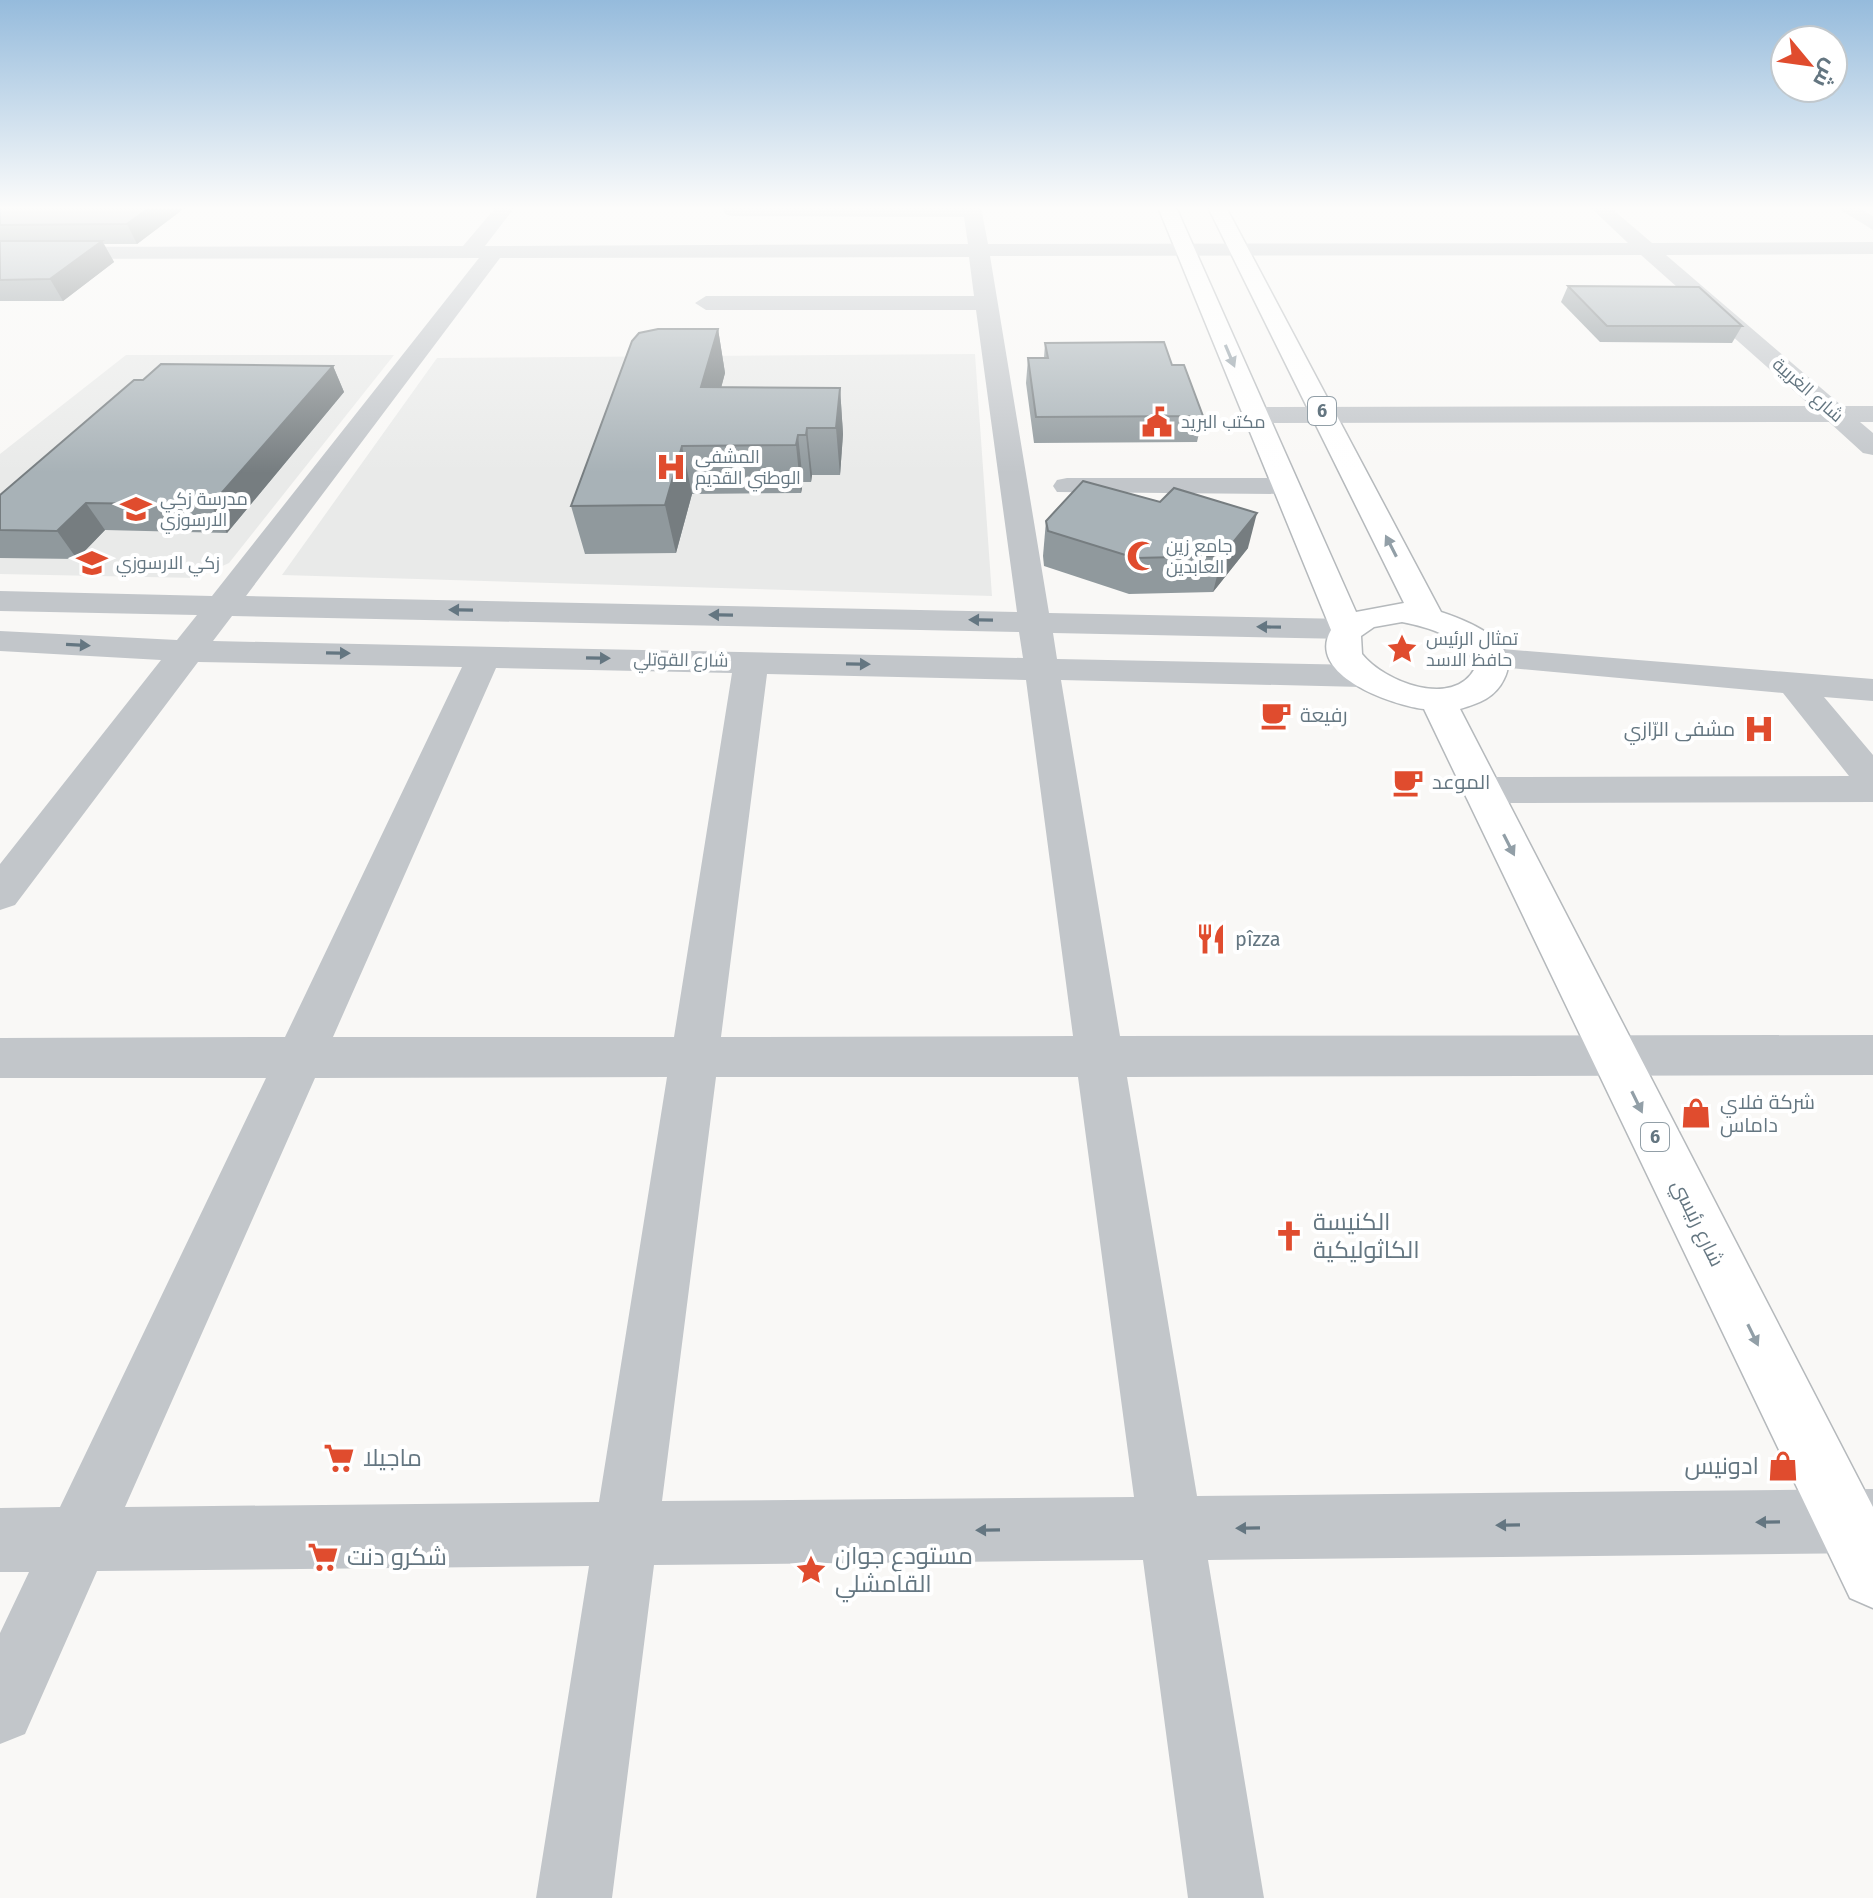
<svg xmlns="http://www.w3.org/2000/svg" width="1873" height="1898" font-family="'Fira Sans',Cairo,sans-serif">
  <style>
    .built { fill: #e9eae9 }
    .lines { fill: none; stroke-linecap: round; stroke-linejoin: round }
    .highway-casing { stroke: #b5b9bc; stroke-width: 3 }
    .minor { fill: #c2c6ca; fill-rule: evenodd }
    .highway { fill: #fff; fill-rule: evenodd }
    .wall { fill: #90999d }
    .shaded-wall { fill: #767d80 }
    .building { fill: #a8b2b7; stroke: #767d80; stroke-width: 2 }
    .oneway { fill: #929fa7 }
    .oneway2 { fill: #647681 }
    .labels { text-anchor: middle; stroke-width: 8; stroke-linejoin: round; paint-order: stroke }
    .far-street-label { font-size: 18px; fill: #647681; stroke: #fff }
    .shield { fill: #fff; stroke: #929fa7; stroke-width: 2 }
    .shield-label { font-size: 18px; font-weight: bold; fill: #647681 }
    .far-poi-label { font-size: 18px; fill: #647681; stroke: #fff; text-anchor: start }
    .poi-label { font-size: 20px; fill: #647681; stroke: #fff; text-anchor: start }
    .street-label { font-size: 20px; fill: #647681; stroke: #fff }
    .near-poi-label { font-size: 24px; fill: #647681; stroke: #fff; text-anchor: start }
  </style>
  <rect width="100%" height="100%" fill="#f9f8f6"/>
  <g class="built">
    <polygon points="975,354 992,596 282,575 437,358"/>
    <polygon points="126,355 394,355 229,563 196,578 0,574 0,454"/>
  </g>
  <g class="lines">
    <g class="highway-casing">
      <path id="highway" d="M1158,207H1176L1356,612L1404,603L1208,207H1226L1441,612C1468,621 1523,642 1504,679C1495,698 1479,703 1460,709L1873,1507V1608L1850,1598L1424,709C1392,705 1305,675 1331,630ZM1402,622C1428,627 1470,639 1475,668C1454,709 1384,682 1362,654L1361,636L1374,627Z"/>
    </g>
    <g class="minor">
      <path d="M496,207H515L485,246L968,244L964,217L732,216L725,214L723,210L725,207H981L988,244L1628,243L1590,207H1610L1652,243L1873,242V254L1666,255L1842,406H1873V422H1860L1873,433V455L1863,453L1829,422L1255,423L1246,420L1242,415L1246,410L1255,407L1811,406L1641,255L990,256L1049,613L1347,619L1359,622L1364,629L1359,636L1347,639L1053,633L1057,659L1362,665L1374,668L1379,676L1374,684L1362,687L1061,680L1120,1036L1873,1035V1075L1127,1077L1197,1496L1873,1489V1553L1208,1560L1264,1898H1188L1143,1560L654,1565L612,1898H536L589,1566L97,1571L25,1734L0,1744V1633L29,1572H0V1508L60,1507L266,1078H0V1038L285,1037L462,667L198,662L15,905L0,910V864L161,660L0,651V631L177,640L197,615L0,611V591L212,596L479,258L0,259V247L463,246ZM969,257L974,296H706L695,303L706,310H976L1017,612L246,596L500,258ZM232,616L1019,632L1023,658L213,641ZM496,668L732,673L674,1037H333ZM767,674L1026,680L1073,1036L721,1037ZM667,1077L599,1502L125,1507L315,1078ZM716,1077H1078L1134,1497L662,1501Z"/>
      <polygon points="1836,207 1858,207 1873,216 1873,230"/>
      <polygon points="1067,478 1285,478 1295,480 1299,486 1295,492 1285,494 1057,492 1053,486 1057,480"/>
      <polygon points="1489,648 1873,679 1873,701 1824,697 1873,755 1873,802 1481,803 1467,799 1462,790 1467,781 1481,777 1849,776 1783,693 1477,665 1472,658 1477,651"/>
    </g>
    <use href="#highway" class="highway"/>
  </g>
  <g class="wall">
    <polygon points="5,207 186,207 137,244 104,244 114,262 63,301 0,301 0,210"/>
    <polygon points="1568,286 1742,326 1732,343 1600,342 1561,302"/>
    <polygon points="718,329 725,373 721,388 840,388 843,434 840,475 812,475 811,482 803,482 801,493 692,494 676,553 585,554 571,506"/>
    <polygon points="1045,343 1172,365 1203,416 1197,442 1034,443 1026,383 1028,358 1044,358"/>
    <polygon points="333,366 344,392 227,533 105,530 77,559 0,558 0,495 143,380"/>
    <polygon points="1046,521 1248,548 1213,592 1129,594 1044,566 1043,556"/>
  </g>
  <g class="shaded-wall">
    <polygon points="150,207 186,207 137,244 127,224"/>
    <polygon points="102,241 114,262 63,301 50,279"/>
    <polygon points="718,329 725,373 709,433 701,387"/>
    <polygon points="333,366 344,392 227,533 211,505"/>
    <polygon points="840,388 843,434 840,475 836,428"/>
    <polygon points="807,428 812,475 811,482 806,435"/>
    <polygon points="798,435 803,482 801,493 796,445"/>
    <polygon points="682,446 692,494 676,553 665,505"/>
    <polygon points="86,503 105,530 77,559 57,531"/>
    <polygon points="1257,513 1248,548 1213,592 1222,556"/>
  </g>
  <g class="building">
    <polygon points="5,207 150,207 127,224 0,225 0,210"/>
    <polygon points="0,241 102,241 50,279 0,280"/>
    <polygon points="1568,286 1699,287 1742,326 1607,326"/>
    <polygon points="658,329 718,329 701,387 840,388 836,428 807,428 806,435 798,435 796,445 682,446 665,505 571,506 632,341 639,333"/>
    <polygon points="1164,342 1172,365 1184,365 1203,416 1036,417 1028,358 1048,358 1045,343"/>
    <polygon points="161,364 333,366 211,505 86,503 57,531 0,530 0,495 134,380 143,380"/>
    <polygon points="1083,481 1160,502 1174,488 1257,513 1222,556 1135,558 1048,531 1046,521"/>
  </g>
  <defs><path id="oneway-solid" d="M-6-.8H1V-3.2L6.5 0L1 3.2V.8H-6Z" transform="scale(2)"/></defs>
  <g class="oneway">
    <use href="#oneway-solid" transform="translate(1230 356) rotate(67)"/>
    <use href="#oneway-solid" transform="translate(1391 546) rotate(-117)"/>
    <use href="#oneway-solid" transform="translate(1509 845) rotate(63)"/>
    <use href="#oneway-solid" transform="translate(1637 1102) rotate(64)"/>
    <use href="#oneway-solid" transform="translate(1753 1335) rotate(64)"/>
  </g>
  <g class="oneway2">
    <use href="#oneway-solid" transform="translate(461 610) rotate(-179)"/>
    <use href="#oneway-solid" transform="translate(721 615) rotate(-179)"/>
    <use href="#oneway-solid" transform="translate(981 620) rotate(-179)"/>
    <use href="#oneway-solid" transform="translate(1269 627) rotate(-179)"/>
    <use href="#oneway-solid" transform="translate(78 645) rotate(3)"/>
    <use href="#oneway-solid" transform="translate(338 653) rotate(1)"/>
    <use href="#oneway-solid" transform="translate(598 658) rotate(1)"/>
    <use href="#oneway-solid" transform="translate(858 664) rotate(1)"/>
    <use href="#oneway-solid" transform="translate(1768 1522) rotate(179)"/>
    <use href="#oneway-solid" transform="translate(1508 1525) rotate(179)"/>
    <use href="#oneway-solid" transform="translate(1248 1528) rotate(179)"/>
    <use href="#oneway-solid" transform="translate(988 1530) rotate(179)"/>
  </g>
  <linearGradient id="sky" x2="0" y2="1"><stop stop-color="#95bbdc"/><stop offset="0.44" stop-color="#fcfcfb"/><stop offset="1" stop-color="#fcfcfb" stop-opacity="0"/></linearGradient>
  <rect width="1873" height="473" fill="url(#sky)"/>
  <defs>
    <g id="civic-bare" transform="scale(2.4)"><path d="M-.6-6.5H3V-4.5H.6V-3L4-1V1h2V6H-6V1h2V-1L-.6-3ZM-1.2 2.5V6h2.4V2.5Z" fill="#e04c2e" stroke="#fff" stroke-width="2.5" paint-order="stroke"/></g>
    <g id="hospital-bare" transform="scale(2.4)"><path d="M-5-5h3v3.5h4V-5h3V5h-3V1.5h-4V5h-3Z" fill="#e04c2e" stroke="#fff" stroke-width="2.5" paint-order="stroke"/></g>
    <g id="school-bare" transform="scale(2.4)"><path d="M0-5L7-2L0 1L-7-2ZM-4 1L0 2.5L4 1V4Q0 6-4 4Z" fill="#e04c2e" stroke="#fff" stroke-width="2.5" paint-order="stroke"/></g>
    <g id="mosque-bare" transform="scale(2.4)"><path d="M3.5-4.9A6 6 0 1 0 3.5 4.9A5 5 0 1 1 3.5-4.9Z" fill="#e04c2e" stroke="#fff" stroke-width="2.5" paint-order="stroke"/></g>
    <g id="sight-bare" transform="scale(2.4)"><path d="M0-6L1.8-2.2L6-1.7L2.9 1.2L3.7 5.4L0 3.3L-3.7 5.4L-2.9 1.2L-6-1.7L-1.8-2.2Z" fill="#e04c2e" stroke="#fff" stroke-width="2.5" paint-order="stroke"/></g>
    <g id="cafe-bare" transform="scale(2.4)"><path d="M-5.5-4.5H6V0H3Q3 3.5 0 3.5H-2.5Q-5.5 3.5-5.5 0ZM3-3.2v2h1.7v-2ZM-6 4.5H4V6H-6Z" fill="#e04c2e" stroke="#fff" stroke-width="2.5" paint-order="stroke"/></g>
    <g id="restaurant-bare" transform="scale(2.4)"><path d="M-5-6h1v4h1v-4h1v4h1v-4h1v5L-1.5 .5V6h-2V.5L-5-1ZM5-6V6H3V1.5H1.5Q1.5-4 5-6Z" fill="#e04c2e" stroke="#fff" stroke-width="2.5" paint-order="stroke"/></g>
    <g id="shop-bare" transform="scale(2.4)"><path d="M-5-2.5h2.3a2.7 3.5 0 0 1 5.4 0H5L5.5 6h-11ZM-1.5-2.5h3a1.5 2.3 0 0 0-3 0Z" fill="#e04c2e" stroke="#fff" stroke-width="2.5" paint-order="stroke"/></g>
    <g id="church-bare" transform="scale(2.4)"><path d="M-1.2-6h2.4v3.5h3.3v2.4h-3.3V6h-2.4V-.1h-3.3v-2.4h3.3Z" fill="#e04c2e" stroke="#fff" stroke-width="2.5" paint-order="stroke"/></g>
    <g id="supermarket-bare" transform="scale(2.4)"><path d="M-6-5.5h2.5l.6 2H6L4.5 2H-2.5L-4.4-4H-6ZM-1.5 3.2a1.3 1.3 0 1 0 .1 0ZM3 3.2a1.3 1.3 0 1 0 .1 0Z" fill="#e04c2e" stroke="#fff" stroke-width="2.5" paint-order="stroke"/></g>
  </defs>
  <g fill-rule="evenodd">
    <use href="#civic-bare" x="1157" y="422"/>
    <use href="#hospital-bare" x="671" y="467"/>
    <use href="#school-bare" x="136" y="509"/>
    <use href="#mosque-bare" x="1142" y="556"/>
    <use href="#school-bare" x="92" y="563"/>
    <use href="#sight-bare" x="1402" y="649"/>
    <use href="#cafe-bare" x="1276" y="715"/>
    <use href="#hospital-bare" x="1759" y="729"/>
    <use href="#cafe-bare" x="1408" y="782"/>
    <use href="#restaurant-bare" x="1211" y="939"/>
    <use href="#shop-bare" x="1696" y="1113"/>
    <use href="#church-bare" x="1289" y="1236"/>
    <use href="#supermarket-bare" x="339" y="1458"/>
    <use href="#shop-bare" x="1783" y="1466"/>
    <use href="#supermarket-bare" x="323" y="1557"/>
    <use href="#sight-bare" x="811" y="1570"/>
  </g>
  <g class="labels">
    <g class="far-street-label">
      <text transform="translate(1808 390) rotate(41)" y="6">شارع الغربية</text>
      <text transform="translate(681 660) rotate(1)" y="6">شارع القوتلي</text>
    </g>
    <g class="shield">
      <rect x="1308" y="397" width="28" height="28" rx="6"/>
      <rect x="1641" y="1123" width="28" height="28" rx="6"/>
    </g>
    <g class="shield-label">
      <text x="1322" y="417">6</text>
      <text x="1655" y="1143">6</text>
    </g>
    <g class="far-poi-label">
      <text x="1181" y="428">مكتب البريد</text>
      <text x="695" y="463">المشفى<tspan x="695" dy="21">الوطني القديم</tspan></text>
      <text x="160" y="505">مدرسة زكي<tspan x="160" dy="21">الارسوزي</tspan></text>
      <text x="1166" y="552">جامع زين<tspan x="1166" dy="21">العابدين</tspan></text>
      <text x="116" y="569">زكي الارسوزي</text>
      <text x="1426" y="645">تمثال الرئيس<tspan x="1426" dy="21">حافظ الاسد</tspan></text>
    </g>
    <g class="poi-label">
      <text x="1300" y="722">رفيعة</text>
      <text x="1735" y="736" text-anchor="end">مشفى الرّازي</text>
      <text x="1432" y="789">الموعد</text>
      <text x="1235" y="946">pîzza</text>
      <text x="1720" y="1109">شركة فلاي<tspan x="1720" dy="23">داماس</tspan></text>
    </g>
    <g class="street-label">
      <text transform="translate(1698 1223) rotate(64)" y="7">شارع رئيسي</text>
    </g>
    <g class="near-poi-label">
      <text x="1313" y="1230">الكنيسة<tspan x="1313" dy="28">الكاثوليكية</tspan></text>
      <text x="363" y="1466">ماجيلا</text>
      <text x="1759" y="1474" text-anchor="end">ادونيس</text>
      <text x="835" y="1564">مستودع جوان<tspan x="835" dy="28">القامشلي</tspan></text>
      <text x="347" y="1565">شكرو دنت</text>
    </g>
  </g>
  <g transform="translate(1809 64) rotate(119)"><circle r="38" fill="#ffffff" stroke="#c1c8cd" stroke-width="2"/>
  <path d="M0-6L14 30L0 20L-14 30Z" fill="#e04c2e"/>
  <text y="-12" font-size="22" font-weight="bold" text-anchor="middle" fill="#647681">ش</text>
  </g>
</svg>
